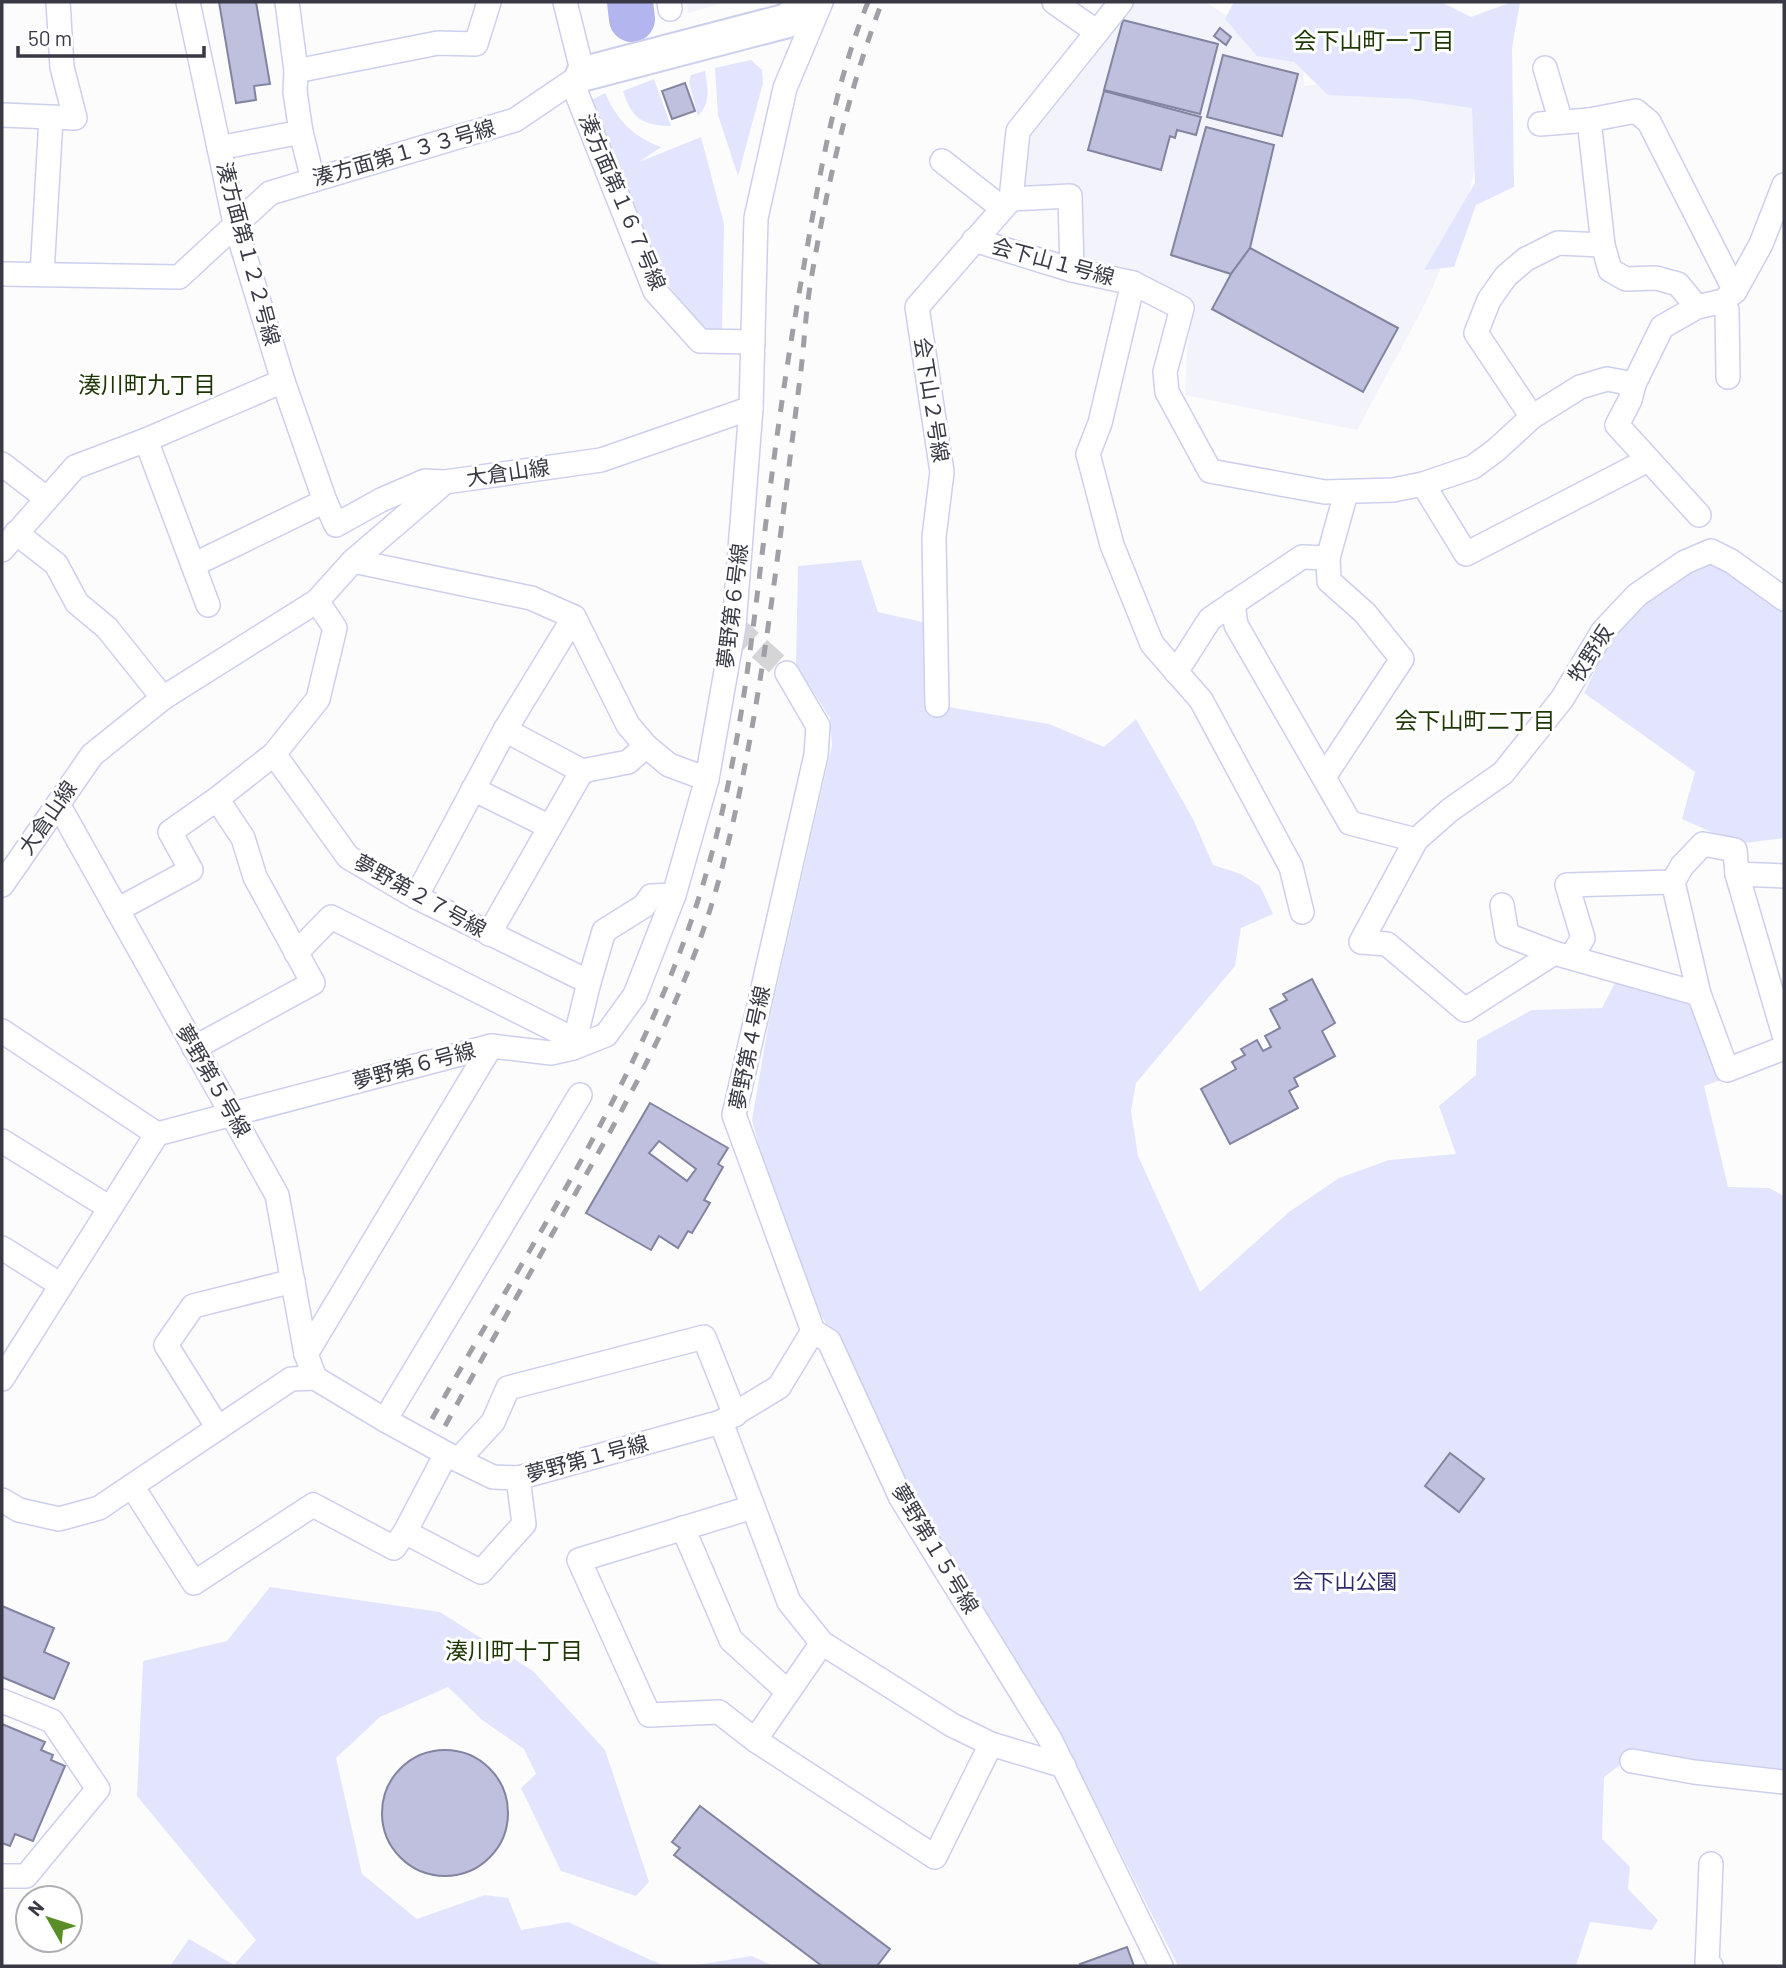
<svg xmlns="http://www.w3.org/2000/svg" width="1786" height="1968" font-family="Barlow,'Noto Sans JP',sans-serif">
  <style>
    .built { fill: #f3f3fb }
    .green { fill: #e3e5fe }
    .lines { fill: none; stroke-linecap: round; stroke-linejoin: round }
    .river { stroke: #b3b5ef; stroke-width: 46 }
    .building { fill: #bec0de; stroke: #8284a0; stroke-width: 2; fill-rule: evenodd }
    .street-tunnel { stroke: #d5d5d7; stroke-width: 23; stroke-dasharray: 23 11; stroke-linecap: butt }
    .street-casing { stroke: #cdcfee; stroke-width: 26 }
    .secondary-casing { stroke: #cdcfee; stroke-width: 37 }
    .street { stroke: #fff; stroke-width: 23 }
    .secondary { stroke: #fff; stroke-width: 33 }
    .rail { stroke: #9f9fa5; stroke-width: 5; stroke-dasharray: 12 12; stroke-linecap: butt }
    .labels { text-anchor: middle; stroke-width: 6; stroke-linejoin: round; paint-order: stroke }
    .street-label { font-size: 21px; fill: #383945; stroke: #fff }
    .park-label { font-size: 21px; fill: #30296c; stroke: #fff }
    .neighbourhood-label { font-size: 23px; fill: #1e3705; stroke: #fff }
  </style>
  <rect width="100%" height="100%" fill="#fcfcfc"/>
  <g class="built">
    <polygon points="687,2 727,2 688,13"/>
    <polygon points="1130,2 1205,2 1303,64 1304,86 1390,76 1486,102 1467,208 1426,302 1357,430 1185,395 1187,349 1193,305 1176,292 1083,261 1073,186 1019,192 1028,126"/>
  </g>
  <g class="green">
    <polygon points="1234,2 1441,2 1471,17 1512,2 1520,2 1512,48 1514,187 1476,205 1454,267 1424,270 1475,183 1472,108 1410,99 1328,95 1294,62 1257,56 1225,19"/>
    <polygon points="751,60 762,70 763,83 738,176 718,115 715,68"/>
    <path d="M705,71C708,89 711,102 698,116L689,82L691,75Z"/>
    <path d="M654,79L671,126C643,126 631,118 623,91Z"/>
    <path d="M605,93C618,121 632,136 661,147L639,162L701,137L724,224L722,331H702L665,280L655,251L650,253L592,100Z"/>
    <polygon points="861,560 878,612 927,623 931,704 1049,724 1104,747 1136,719 1193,819 1213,865 1241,874 1260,886 1273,914 1241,928 1235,966 1136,1083 1131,1111 1138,1156 1200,1292 1289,1212 1339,1178 1389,1160 1456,1154 1439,1106 1476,1075 1477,1040 1532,1010 1602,1008 1618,977 1698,1004 1724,1079 1704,1086 1728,1187 1769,1188 1784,1196 1784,1775 1635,1754 1604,1777 1602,1839 1630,1867 1628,1889 1658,1920 1652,1930 1590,1922 1576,1966 1178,1966 1068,1749 1057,1739 909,1495 848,1362 816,1306 771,1190 752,1120 769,1021 832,745 830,718 796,665 798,566"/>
    <polygon points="1714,562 1784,611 1784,838 1738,844 1682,819 1695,772 1584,693 1614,631 1645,599 1689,570"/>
    <polygon points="270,1587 440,1612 533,1671 605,1750 649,1882 636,1896 561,1871 521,1788 536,1774 524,1749 482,1720 448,1687 380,1717 336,1758 362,1874 417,1919 485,1895 508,1898 521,1930 568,1922 664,1966 170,1966 189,1939 234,1965 256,1940 137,1796 143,1661 227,1641"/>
    <polygon points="752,1956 773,1966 691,1966"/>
  </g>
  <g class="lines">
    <polyline class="river" points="630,2 632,19"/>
  </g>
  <g class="building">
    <polygon points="219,2 256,2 270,84 254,86 256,100 236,103"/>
    <polygon points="1123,20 1218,44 1200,114 1104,90"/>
    <polygon points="1220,28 1231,37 1226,45 1214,36"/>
    <polygon points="1223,55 1298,74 1282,136 1207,117"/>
    <polygon points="685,83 695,111 672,119 662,91"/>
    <polygon points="1104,91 1201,117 1196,135 1177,130 1175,138 1170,136 1161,170 1088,150"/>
    <polygon points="1206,127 1274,145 1250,248 1231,274 1171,255"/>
    <polygon points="1250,248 1398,328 1363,392 1212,309 1231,274"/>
    <polygon points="1312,979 1335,1023 1322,1031 1335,1056 1294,1078 1298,1086 1289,1091 1298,1108 1230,1144 1201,1089 1236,1069 1232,1062 1245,1055 1241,1049 1257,1040 1263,1051 1271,1047 1265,1036 1280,1028 1270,1009 1287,1000 1283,994"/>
    <path d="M650,1103L728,1148L718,1164L723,1167L704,1200L710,1203L692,1233L688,1231L678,1248L659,1236L651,1250L586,1213ZM659,1141L696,1169L687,1181L649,1153Z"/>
    <polygon points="1450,1453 1484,1479 1459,1512 1425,1486"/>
    <polygon points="2,1606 54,1628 44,1652 69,1663 54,1699 2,1677"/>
    <polygon points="2,1724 45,1742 41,1750 53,1755 51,1760 65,1766 33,1841 15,1834 10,1846 2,1843"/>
    <circle cx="445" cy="1813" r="63"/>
    <polygon points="700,1806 890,1949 877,1966 822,1966 674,1855 680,1848 672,1842"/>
    <polygon points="1127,1947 1134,1966 1081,1966 1080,1964"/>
  </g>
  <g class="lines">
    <polyline class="street-tunnel" points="734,626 787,673"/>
    <g class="street-casing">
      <g id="street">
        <polyline points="188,2 235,223 283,381 325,501 336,525 381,500 425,481 445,482 601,460 751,408"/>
        <polyline points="287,2 296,71 295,92 301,132 313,180"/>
        <polyline points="669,2 670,9"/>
        <polyline points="1054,2 1097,32"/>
        <polyline points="1545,68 1561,122"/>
        <polyline points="296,71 438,43 476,44 489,2"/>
        <polyline points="572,82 655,291 700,341 753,342"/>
        <polyline points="2,115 75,118 62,67 58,2"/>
        <polyline points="1589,120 1603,245 1610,270 1626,279 1656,278 1678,284 1697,307"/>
        <polyline points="1540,124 1589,120 1636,111 1649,122 1735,291"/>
        <polyline points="219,148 301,132"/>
        <polyline points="942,161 1002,208"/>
        <polyline points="1011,199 1070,196 1072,270"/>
        <polyline points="974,240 1072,270 1133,283 1182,308 1165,372 1167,392 1210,471 1325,492 1393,490 1423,484 1473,467 1496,450 1532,417 1580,387 1607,379 1634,384 1662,327 1697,307 1723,301 1735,291 1761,244 1784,185"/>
        <polyline points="2,274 179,277 270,193 515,120 583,74 565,2"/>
        <polyline points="42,274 51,118"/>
        <polyline points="1133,283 1100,423 1088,454 1112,545 1152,644 1201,700 1291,867 1302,912"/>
        <polyline points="1723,301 1727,310 1728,377"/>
        <polyline points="1634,384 1630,400 1617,425 1699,515"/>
        <polyline points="1532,417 1476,333 1489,300 1506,276 1526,259 1558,243 1603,245"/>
        <polyline points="146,440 208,605"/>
        <polyline points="2,464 46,498"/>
        <polyline points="1423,484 1466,554 1648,460"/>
        <polyline points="16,533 56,564 77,603 107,628 163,698"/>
        <polyline points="2,550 75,467 146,440 283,381"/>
        <polyline points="353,561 531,598 574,617 628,725 646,746 669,765 707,779"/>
        <polyline points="193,565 325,501"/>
        <polyline points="1784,599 1731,561 1711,551 1685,562 1637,595 1603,631 1562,699 1503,773 1450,810 1416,840 1361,942 1387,944 1465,1010 1554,953 1699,994 1727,1070 1784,1048"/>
        <polyline points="317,601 335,628 318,699 274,754 348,857 416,897 589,982 573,1048"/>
        <polyline points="1233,603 1236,625 1350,823 1416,840"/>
        <polyline points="1176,672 1210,619 1302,557 1328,558 1346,493"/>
        <polyline points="937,705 934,537 942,472 917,307 1011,199 1018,131 1121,2"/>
        <polyline points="505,730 582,771"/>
        <polyline points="1324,777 1402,659 1365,613 1329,581 1328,558"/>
        <polyline points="473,789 550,827"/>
        <polyline points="58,804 277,1195 306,1354 315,1378"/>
        <polyline points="1784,876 1737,874 1784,1035"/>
        <polyline points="2,885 92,755 163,698 317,601 353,561 445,482"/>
        <polyline points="416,897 505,730 574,617"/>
        <polyline points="1502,905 1507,935 1554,953"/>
        <polyline points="117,910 191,870 170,832 217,799 274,754"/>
        <polyline points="489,934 582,771 628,762 646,746"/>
        <polyline points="296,953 331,917 575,1040"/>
        <polyline points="1571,957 1583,938 1567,885 1673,882"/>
        <polyline points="589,982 604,931 644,906 651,896 674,895"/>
        <polyline points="1699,994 1673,882 1682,866 1703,844 1735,850 1737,874"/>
        <polyline points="2,1031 157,1134"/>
        <polyline points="194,1048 313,983 255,877 243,838 217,799"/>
        <polyline points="2,1141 110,1208"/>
        <polyline points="2,1248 61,1285"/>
        <polyline points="813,1331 829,1341 901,1498 1050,1739 1161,1966"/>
        <polyline points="306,1354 491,1046"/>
        <polyline points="2,1379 157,1134 491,1046 551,1053 573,1048 606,1035 635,995 674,895 707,779 734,626 751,408 756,218 785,88 821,2"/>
        <polyline points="385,1420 580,1095"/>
        <polyline points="721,1422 779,1387 813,1331 734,1115 816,755 818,726 787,673"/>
        <polyline points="218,1428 166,1345 193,1306 293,1281"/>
        <polyline points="458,1460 493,1422 508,1388 704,1337 735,1415"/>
        <polyline points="132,1486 194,1583 313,1505 394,1548 405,1532 446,1454"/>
        <polyline points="2,1500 19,1510 59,1519 99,1508 291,1379 315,1378 385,1420 458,1460 493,1477 518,1478 721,1422 789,1602 822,1643 952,1725 991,1744 1064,1766"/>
        <polyline points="753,1507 579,1560 649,1715 719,1712 755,1740 935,1857 991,1744"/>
        <polyline points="683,1528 731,1640 788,1692"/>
        <polyline points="405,1532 481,1572 524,1524 518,1478"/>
        <polyline points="2,1701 52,1721 98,1789 26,1876 2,1876"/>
        <polyline points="755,1740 822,1643"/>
        <polyline points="1632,1761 1694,1772 1784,1782"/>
        <polyline points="1711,1966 1707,1965 1711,1864"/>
      </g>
    </g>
    <g class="secondary-casing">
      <polyline id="secondary" points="583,74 786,21 814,2"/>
    </g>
    <use href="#street" class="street"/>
    <use href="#secondary" class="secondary"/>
    <g class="rail">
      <path d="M432,1419C533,1238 655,1062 710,860C745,734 755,603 772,474C782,396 794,319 808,243C822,161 837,79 868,2"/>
      <path d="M445,1426C485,1353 526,1280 567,1208C630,1098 692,988 723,864C762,711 779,543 799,386C804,351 805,315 811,280C827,186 848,91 882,2"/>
    </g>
  </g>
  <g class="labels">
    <g class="street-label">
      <text transform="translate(404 153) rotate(-16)" y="7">湊方面第１３３号線</text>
      <text transform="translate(622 202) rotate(67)" y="7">湊方面第１６７号線</text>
      <text transform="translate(248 254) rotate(75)" y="7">湊方面第１２２号線</text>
      <text transform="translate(1053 262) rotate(15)" y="7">会下山１号線</text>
      <text transform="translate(931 400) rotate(81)" y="7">会下山２号線</text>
      <text transform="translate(508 473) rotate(-8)" y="7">大倉山線</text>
      <text transform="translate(733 606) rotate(-83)" y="7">夢野第６号線</text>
      <text transform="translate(1591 654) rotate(-57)" y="7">牧野坂</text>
      <text transform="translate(48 818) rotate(-55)" y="7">大倉山線</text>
      <text transform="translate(420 896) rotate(29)" y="7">夢野第２７号線</text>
      <text transform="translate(750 1048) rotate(-78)" y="7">夢野第４号線</text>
      <text transform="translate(414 1066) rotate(-15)" y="7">夢野第６号線</text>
      <text transform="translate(213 1081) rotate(60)" y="7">夢野第５号線</text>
      <text transform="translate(587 1459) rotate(-15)" y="7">夢野第１号線</text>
      <text transform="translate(935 1549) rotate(59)" y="7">夢野第１５号線</text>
    </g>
    <g class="park-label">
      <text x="1345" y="1589">会下山公園</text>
    </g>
    <g class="neighbourhood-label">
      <text x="1374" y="49">会下山町一丁目</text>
      <text x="147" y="393">湊川町九丁目</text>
      <text x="1475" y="729">会下山町二丁目</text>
      <text x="514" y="1659">湊川町十丁目</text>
    </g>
  </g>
  <rect width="1786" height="1968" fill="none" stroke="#383945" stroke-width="7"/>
  <g transform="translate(49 1919) rotate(309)"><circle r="33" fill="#ffffff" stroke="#afb0b5" stroke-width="2"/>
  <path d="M0-5L12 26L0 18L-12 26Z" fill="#598e27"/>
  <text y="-10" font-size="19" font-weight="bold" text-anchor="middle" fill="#383945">N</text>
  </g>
  <path d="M18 46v10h186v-10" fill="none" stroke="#383945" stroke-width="3.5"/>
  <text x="28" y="46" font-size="21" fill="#383945" stroke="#ffffff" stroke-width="5" paint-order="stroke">50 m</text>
</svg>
